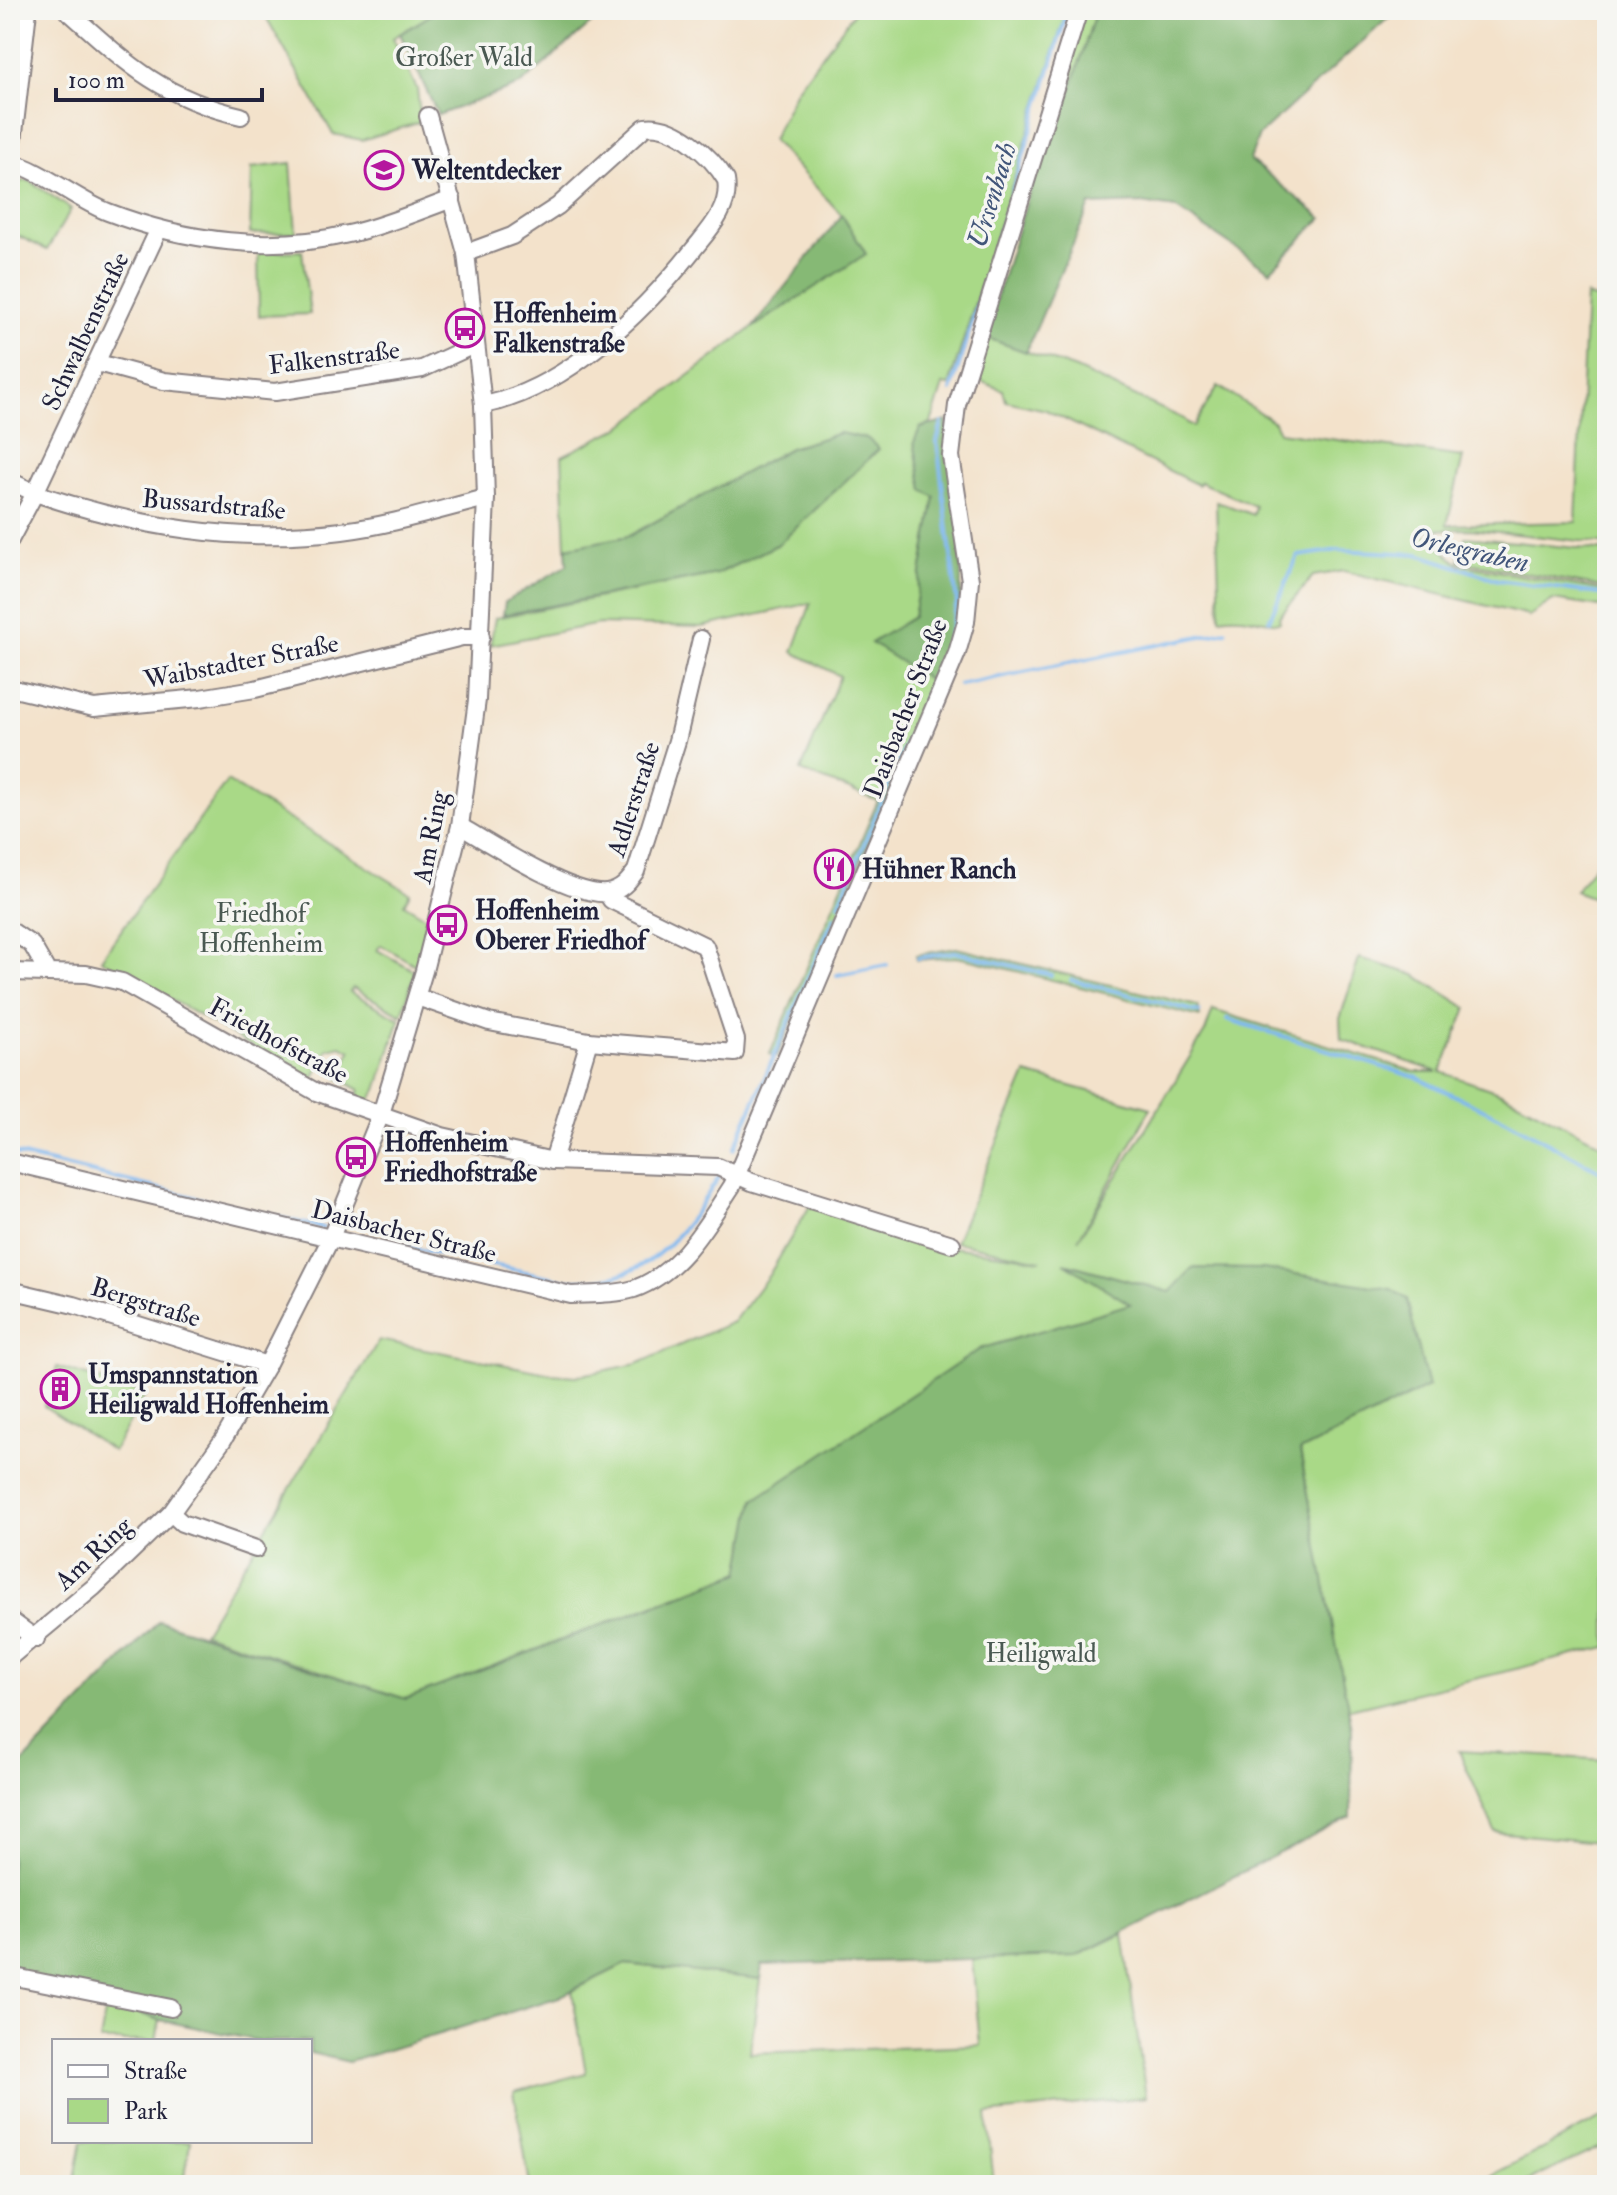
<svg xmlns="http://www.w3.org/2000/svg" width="1617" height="2195" font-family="'IM FELL Double Pica',serif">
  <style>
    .green { fill: #a9d987; stroke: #667e61; stroke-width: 2 }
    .forest { fill: #86b974; stroke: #546e58; stroke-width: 2 }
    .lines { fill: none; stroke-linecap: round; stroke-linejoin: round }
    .stream { stroke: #7eb7ef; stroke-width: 4 }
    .street-casing { stroke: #8a8283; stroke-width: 20 }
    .street { stroke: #fff; stroke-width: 16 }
    .labels { text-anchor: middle; stroke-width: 7; stroke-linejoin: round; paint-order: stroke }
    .park-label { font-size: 26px; fill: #4a5952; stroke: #f6f6f2 }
    .poi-label { font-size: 26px; font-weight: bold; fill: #22223b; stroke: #f6f6f2; text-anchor: start }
    .street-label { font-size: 26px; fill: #22223b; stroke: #f6f6f2 }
    .water-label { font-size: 28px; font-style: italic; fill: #42567a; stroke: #f6f6f2 }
  </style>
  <rect width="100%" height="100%" fill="#f6f6f2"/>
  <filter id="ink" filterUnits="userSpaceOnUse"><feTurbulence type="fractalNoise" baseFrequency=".0125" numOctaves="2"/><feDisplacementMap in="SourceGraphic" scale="16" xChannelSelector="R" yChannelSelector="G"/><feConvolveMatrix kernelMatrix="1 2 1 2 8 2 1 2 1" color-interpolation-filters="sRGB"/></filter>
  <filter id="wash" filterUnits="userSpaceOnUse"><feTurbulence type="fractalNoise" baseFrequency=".006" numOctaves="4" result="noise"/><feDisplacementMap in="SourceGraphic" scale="32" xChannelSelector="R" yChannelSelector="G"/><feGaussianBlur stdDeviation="1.8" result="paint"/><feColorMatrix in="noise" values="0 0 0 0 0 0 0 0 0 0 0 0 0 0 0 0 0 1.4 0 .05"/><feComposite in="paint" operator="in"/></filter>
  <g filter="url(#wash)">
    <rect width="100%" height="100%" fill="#f3e2cb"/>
    <g class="green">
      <polygon points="267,10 439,10 393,38 417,89 421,122 362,140 333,134 266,17"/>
      <polygon points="856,10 1067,10 949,386 943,385 931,423 920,428 935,497 913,617 940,676 777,1056 770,1054 878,801 801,771 840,676 793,652 811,603 702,627 599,624 490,645 495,618 717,574 779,544 813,508 840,433 790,448 629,536 566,548 562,456 621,427 752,328 865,254 842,215 772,140 796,90"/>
      <polygon points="1083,10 1096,10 1069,96 1060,95"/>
      <polygon points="291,163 296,233 250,234 252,168"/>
      <polygon points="21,181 30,181 71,209 47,250 10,232 15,190"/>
      <polygon points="302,251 310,314 259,316 258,252"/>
      <path d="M1586,295L1607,303V544L1470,529L1420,530L1459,564L1607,591V608L1553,600L1529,616L1344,571L1313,576L1279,617L1280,622C1262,624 1247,613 1220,618L1216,501L1253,515L1255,506L1200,482L1198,485L1046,410L1006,401L1003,390L972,378L984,337L1076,369L1184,419L1189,425L1194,426L1218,386L1274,422L1279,432L1463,457L1447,525L1576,522Z"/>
      <polygon points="1465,537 1607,551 1607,588 1459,561"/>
      <polygon points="227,781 410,893 404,904 427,918 417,966 381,945 377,950 415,971 402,1015 353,988 350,992 400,1019 377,1090 370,1100 356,1099 360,1090 338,1078 351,1051 341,1046 328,1049 312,1081 101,959"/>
      <polygon points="1607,848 1607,903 1575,891"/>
      <polygon points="956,948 1198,1006 1200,1017 976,961 956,957 917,960 916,955"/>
      <polygon points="1359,958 1415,975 1467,1008 1441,1072 1504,1094 1607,1147 1607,1647 1346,1710 1300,1451 1427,1387 1170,1292 1068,1264 1131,1304 980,1349 740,1572 406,1699 203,1633 379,1340 552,1374 576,1376 637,1364 733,1322 769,1275 811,1204 952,1247 1041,1260 955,1242 1026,1074 1151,1108 1078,1240 1205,1032 1213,1010 1415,1072 1438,1072 1341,1039 1340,1019"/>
      <polygon points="57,1367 146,1394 113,1451 44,1406"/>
      <polygon points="1459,1751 1607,1760 1607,1843 1495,1832"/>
      <polygon points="1123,1934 1146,2097 987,2114 994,2185 530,2185 514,2092 586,2073 572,1991 625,1964 760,1979 750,2053 980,2045 972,1958 1077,1956"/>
      <polygon points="107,2002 160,2020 156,2041 100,2041"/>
      <polygon points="1607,2115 1607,2144 1520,2185 1473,2185"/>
      <polygon points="82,2141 190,2141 184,2184 74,2184"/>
    </g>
    <g class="forest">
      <polygon points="439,10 607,10 520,85 438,115 400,34"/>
      <polygon points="1096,10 1397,10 1259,135 1250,160 1322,218 1270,271 1175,208 1142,203 1090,205 1026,352 984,337 1060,95 1069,96"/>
      <polygon points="842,215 866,254 752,328"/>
      <path d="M947,421C953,473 983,651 931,681L871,643L913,617L935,497L923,490L914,442L920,428Z"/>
      <polygon points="840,433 868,439 879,449 779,544 717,574 503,615 505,602 567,565 566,548 629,536 790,448"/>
      <polygon points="1064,1263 1170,1292 1193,1268 1264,1269 1391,1289 1407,1299 1428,1387 1300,1451 1352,1729 1351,1817 1077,1956 762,1965 760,1979 625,1964 559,1997 349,2062 310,2053 310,2041 260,2041 160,2020 107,2002 10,1981 10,1776 159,1621 406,1699 740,1573 754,1500 980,1349 1130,1304"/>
    </g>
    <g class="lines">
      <g class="stream">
        <polyline points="951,391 1068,10"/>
        <polyline points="1269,620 1298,556 1339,550 1418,554 1498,580 1607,595"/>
        <polyline points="959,685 1226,631"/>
        <polyline points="839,904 948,642 957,603 937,442 942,423"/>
        <polyline points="918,958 955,952 1051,975"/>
        <polyline points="837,975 887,965"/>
        <polyline points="1071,980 1199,1012"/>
        <polyline points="1227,1019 1418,1078 1508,1121 1607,1175"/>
        <polyline points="734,1149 834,917"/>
        <polyline points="10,1153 323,1228"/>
        <path d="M351,1235L564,1280C647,1286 678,1241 719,1177"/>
      </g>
    </g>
  </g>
  <g filter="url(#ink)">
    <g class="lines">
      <g class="street-casing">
        <g id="street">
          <path d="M67,10C125,62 162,98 241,116"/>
          <path d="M11,163C39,168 78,201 108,212C186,242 271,253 353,233C387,225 419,211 452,199"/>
          <polyline points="10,168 28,10"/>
          <path d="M158,231L35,493C135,527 236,544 342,531C391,525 438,510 486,498"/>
          <path d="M466,253L512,236L558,206L645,127C675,122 712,157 726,180C731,208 709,230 693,250C643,313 564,390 483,405"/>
          <polyline points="98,363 164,381 275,392 422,369 476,344"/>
          <polyline points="10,481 35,493 10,540"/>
          <polyline points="10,688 94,708 200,698 255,689 462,637 481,637"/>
          <path d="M460,826C490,844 573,897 607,893C621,891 628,882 636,871L677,741L701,639"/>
          <polyline points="10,930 32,945 47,971"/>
          <polyline points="10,972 86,974 122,982 316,1092 442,1136 553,1161 718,1167 752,1182 952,1244"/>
          <polyline points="417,997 489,1022 589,1041 735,1053 736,1040 705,946 611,900 607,893"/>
          <polyline points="553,1161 589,1041"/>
          <path d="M10,1162L571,1295C592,1294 614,1295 634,1289C680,1273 707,1224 732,1186L957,653L966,622L970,580L951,456L957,405L1079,10"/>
          <polyline points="10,1290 74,1305 267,1365"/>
          <polyline points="171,1513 182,1523 256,1549"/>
          <polyline points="10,1620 36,1639"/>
          <polyline points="10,1657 94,1587 171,1513 223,1440 267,1365 330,1240 381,1114 424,971 460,826 477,700 486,498 483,405 466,253 428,116"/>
          <polyline points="10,1976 171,2008"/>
        </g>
      </g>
      <use href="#street" class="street"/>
    </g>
  </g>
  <defs>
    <g id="school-ring" transform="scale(2)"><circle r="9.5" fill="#f6f6f2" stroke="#b5179e" stroke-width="1.5"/><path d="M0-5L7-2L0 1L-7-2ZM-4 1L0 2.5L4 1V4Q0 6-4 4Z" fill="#b5179e"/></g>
    <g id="bus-ring" transform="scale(2)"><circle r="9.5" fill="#f6f6f2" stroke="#b5179e" stroke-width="1.5"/><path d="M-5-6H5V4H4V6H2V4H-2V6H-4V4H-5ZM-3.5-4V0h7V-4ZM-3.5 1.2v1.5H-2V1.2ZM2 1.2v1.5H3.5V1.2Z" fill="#b5179e"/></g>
    <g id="restaurant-ring" transform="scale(2)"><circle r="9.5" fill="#f6f6f2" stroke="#b5179e" stroke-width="1.5"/><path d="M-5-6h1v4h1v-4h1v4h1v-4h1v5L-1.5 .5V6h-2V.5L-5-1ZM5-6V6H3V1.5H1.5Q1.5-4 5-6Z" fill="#b5179e"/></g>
    <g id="building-ring" transform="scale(2)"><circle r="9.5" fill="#f6f6f2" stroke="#b5179e" stroke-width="1.5"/><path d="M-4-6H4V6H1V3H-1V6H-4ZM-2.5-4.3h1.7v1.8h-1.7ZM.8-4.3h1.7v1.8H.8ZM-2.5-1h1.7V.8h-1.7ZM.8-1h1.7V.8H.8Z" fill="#b5179e"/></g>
  </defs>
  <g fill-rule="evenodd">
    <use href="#school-ring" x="384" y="170"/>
    <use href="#bus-ring" x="465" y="328"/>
    <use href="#restaurant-ring" x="834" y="869"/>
    <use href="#bus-ring" x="447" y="925"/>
    <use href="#bus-ring" x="356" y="1157"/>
    <use href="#building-ring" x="60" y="1389"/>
  </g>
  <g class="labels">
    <g class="park-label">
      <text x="464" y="66">Großer Wald</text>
      <text x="261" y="922">Friedhof<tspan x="261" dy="30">Hoffenheim</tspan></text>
      <text x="1041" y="1662">Heiligwald</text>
    </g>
    <g class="poi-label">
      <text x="412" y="179">Weltentdecker</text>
      <text x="493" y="322">Hoffenheim<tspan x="493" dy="30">Falkenstraße</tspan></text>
      <text x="862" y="878">Hühner Ranch</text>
      <text x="475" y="919">Hoffenheim<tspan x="475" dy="30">Oberer Friedhof</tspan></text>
      <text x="384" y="1151">Hoffenheim<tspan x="384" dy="30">Friedhofstraße</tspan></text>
      <text x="88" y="1383">Umspannstation<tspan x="88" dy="30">Heiligwald Hoffenheim</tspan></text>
    </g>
    <g class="street-label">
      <text transform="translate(85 331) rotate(-65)" y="9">Schwalbenstraße</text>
      <text transform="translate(334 357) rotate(-7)" y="9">Falkenstraße</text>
      <text transform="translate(214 504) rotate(5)" y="9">Bussardstraße</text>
      <text transform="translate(241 661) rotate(-11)" y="9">Waibstadter Straße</text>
      <text transform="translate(905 708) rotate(-69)" y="9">Daisbacher Straße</text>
      <text transform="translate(633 799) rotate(-72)" y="9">Adlerstraße</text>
      <text transform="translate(430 837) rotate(-79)" y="9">Am Ring</text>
      <text transform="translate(279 1040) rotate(28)" y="9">Friedhofstraße</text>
      <text transform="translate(404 1231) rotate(14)" y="9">Daisbacher Straße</text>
      <text transform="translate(146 1302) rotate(17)" y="9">Bergstraße</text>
      <text transform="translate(93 1553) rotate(-43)" y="9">Am Ring</text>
    </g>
    <g class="water-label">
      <text transform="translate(991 195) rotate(-73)" y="10">Ursenbach</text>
      <text transform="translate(1470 549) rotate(13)" y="10">Orlesgraben</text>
    </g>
  </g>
  <rect width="1617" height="2195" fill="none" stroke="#f6f6f2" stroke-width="40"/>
  <rect x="52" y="2039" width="260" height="104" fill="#f6f6f2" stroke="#a1a1a9" stroke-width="2"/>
  <rect x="68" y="2065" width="40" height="12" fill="#ffffff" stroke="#a1a1a9" stroke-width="2"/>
  <text x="124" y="2079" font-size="24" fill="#22223b">Straße</text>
  <rect x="68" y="2099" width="40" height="24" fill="#a9d987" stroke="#a1a1a9" stroke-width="2"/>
  <text x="124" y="2119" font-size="24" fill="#22223b">Park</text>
  <path d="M56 88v12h206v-12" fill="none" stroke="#22223b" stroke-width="4"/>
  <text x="68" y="88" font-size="24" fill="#22223b" stroke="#f6f6f2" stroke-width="6" paint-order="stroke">100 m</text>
</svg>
